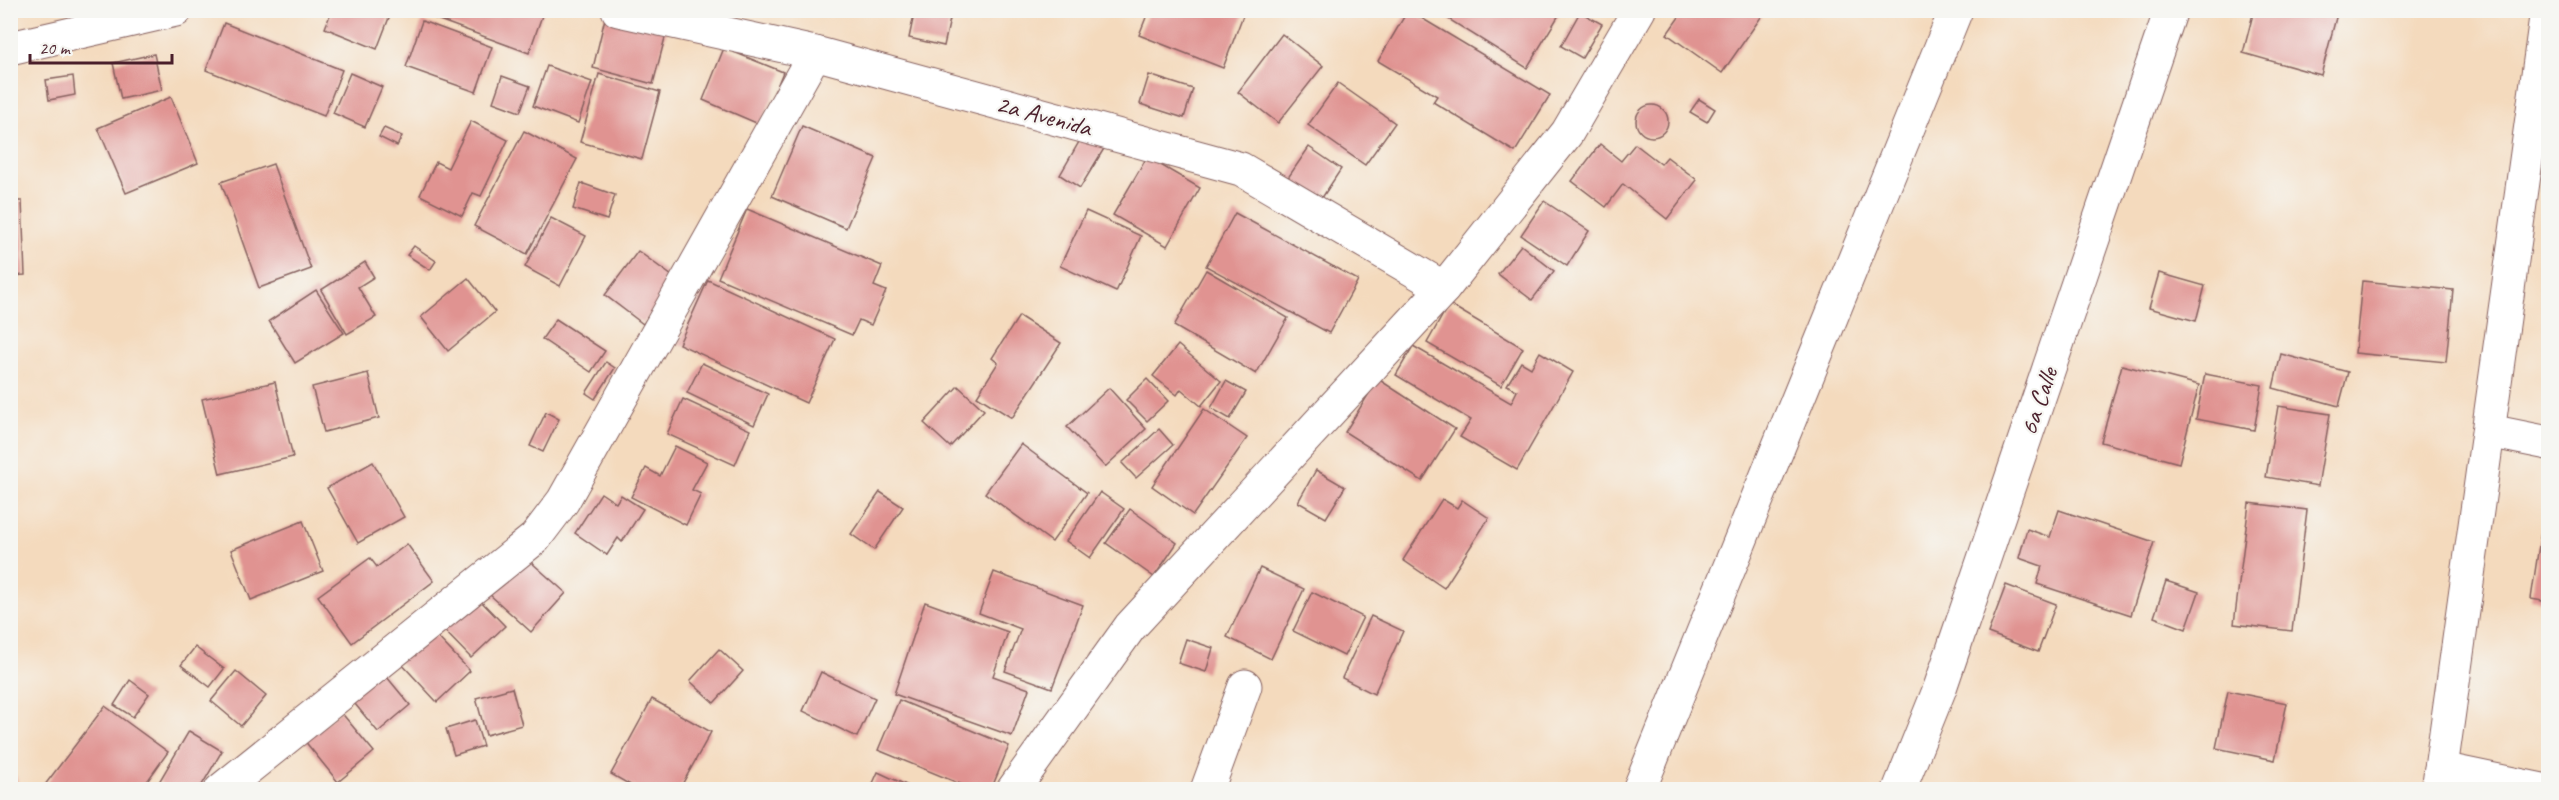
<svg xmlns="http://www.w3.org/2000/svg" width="2559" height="800" font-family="Caveat,sans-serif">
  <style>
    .building { fill: #e09391 }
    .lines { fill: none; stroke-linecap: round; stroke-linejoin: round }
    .minor-casing { stroke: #86605e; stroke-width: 35 }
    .minor { stroke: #fff; stroke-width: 33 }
    .labels { text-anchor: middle; stroke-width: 4.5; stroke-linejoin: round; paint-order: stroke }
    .street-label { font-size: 26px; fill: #4a1f2b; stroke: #f6f6f2 }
  </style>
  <rect width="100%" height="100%" fill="#f6f6f2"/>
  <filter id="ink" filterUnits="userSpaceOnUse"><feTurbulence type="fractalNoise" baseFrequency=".0167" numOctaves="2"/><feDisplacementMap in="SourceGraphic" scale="12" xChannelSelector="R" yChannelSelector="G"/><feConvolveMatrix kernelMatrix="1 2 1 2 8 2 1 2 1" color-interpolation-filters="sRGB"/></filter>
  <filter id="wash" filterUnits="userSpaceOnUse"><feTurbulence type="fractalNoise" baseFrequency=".008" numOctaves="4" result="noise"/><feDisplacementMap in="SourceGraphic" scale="24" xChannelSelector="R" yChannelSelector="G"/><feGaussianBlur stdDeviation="1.35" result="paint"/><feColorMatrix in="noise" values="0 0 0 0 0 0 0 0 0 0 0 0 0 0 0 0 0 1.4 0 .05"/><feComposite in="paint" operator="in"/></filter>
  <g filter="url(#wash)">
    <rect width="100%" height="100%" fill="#f4dabd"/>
    <g id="blocks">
      <g class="building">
        <polygon points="332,10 392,10 377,49 325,28"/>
        <polygon points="421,10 544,10 529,53 420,13"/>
        <polygon points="915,10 952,10 944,46 909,38"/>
        <polygon points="1149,10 1245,10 1223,68 1139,35"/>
        <polygon points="1408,10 1550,95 1515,152 1433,102 1437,96 1378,61"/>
        <polygon points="1444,10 1562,10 1527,68 1442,15"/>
        <polygon points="1684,10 1766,10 1722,73 1667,34"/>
        <polygon points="2254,10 2338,10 2321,75 2243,53"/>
        <polygon points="1580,12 1602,24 1582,58 1561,46"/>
        <polygon points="606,14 667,30 653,84 593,68"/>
        <polygon points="422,21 492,47 476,92 406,67"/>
        <polygon points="224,23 342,70 324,116 206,70"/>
        <polygon points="1282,34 1323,66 1278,123 1238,92"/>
        <polygon points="724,48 783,72 761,125 703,100"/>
        <polygon points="154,54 162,90 121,99 113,63"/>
        <polygon points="547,66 592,82 578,123 533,106"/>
        <polygon points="350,73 382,87 365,127 333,113"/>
        <polygon points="599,74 660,92 642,159 580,142"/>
        <polygon points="1149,75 1193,89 1184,118 1140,104"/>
        <polygon points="73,76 75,95 49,100 46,80"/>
        <polygon points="502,76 530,86 520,112 493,102"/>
        <polygon points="1338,83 1395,123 1365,165 1308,125"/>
        <polygon points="171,97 198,163 126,193 98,128"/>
        <polygon points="1699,99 1715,109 1707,122 1690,112"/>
        <circle cx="1652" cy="121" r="16"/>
        <polygon points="471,121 508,140 481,196 473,193 462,216 420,195 436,162 448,168"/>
        <polygon points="802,126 876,158 846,228 772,196"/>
        <polygon points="384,128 402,136 397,146 379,137"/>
        <polygon points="524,131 577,159 527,254 474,226"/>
        <polygon points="1083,135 1105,147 1080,188 1060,175"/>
        <polygon points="1600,144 1621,161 1635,144 1661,164 1667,157 1697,180 1667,219 1623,184 1606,207 1572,181"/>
        <polygon points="1309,147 1341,169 1316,207 1283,185"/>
        <polygon points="1147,157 1200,188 1167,246 1113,215"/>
        <polygon points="273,164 311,269 259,288 221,182"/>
        <polygon points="581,183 615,195 607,220 573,209"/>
        <polygon points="10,201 22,201 25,275 10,276"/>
        <polygon points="1544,201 1589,231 1567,266 1521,235"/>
        <polygon points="747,209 882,266 874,286 886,291 871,325 859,320 852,335 718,278"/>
        <polygon points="1086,211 1141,236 1116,292 1060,266"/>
        <polygon points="1235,213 1358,280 1329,333 1206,266"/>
        <polygon points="551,218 586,236 560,286 525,267"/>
        <polygon points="1521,245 1554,271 1532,300 1498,274"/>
        <polygon points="414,246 436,261 430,270 407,255"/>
        <polygon points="638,251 676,279 643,324 605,295"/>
        <polygon points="365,262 374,277 358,287 376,317 347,334 321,290"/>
        <polygon points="1206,270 1288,318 1256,374 1174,326"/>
        <polygon points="2159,273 2205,286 2196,321 2149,308"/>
        <polygon points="468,278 495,312 448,351 421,317"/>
        <polygon points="708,280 835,339 806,403 679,344"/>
        <polygon points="2362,281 2453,290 2446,362 2355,353"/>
        <polygon points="316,290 344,333 295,363 269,321"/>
        <polygon points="1449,304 1523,348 1501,386 1427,343"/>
        <polygon points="1019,316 1061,343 1012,418 977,396 998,363 992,358"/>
        <polygon points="556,319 605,351 591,372 542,339"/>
        <polygon points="1178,345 1221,381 1201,406 1181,389 1177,395 1153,376"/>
        <polygon points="1413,346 1511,403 1517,391 1507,385 1521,362 1531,368 1540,352 1573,372 1517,470 1460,437 1471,420 1396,375"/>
        <polygon points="2281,354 2348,372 2339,406 2273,388"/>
        <polygon points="606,362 615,368 595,399 586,393"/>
        <polygon points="702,363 768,394 754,425 687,393"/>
        <polygon points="2122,365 2199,385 2179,463 2101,442"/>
        <polygon points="368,373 379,418 324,432 312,387"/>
        <polygon points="2205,374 2262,385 2254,430 2196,419"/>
        <polygon points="1147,379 1168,401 1147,421 1126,400"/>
        <polygon points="1378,379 1455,429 1422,481 1345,432"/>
        <polygon points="1226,381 1246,392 1230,419 1211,408"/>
        <polygon points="275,382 293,457 220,474 202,399"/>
        <polygon points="958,386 984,410 950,447 924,423"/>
        <polygon points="1109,388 1146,429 1105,467 1067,427"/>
        <polygon points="683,399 750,430 735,465 667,434"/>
        <polygon points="2278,406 2330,414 2318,486 2266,477"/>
        <polygon points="1204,409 1247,438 1193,515 1152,486"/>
        <polygon points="546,412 559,419 543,452 530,446"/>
        <polygon points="1159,429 1173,445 1136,478 1122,463"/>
        <polygon points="1021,444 1087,493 1052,542 985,493"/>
        <polygon points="675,446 707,462 692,490 701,494 686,525 631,497 646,468 660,476"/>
        <polygon points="373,462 404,517 358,543 327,488"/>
        <polygon points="1316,470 1345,487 1326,518 1298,502"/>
        <polygon points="880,492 903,507 874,550 851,534"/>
        <polygon points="1100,492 1124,509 1090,558 1066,541"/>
        <polygon points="2547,492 2548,492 2548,602 2531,599"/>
        <polygon points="601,493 616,503 621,495 643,509 622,542 618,538 607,555 575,533"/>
        <polygon points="1442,499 1457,508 1462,500 1489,518 1444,588 1403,560"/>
        <polygon points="2249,503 2307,510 2292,631 2234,624"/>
        <polygon points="1130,509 1177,543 1154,577 1106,543"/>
        <polygon points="2059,510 2154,542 2131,615 2037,584 2042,566 2019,558 2027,529 2050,537"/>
        <polygon points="303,521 323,571 251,600 231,550"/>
        <polygon points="407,544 434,581 352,643 318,596 370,558 377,567"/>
        <polygon points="523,555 566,593 531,632 489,594"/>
        <polygon points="1260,568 1304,589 1271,659 1227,637"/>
        <polygon points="994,572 1083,605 1052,688 1005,671 1021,629 979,613"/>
        <polygon points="2166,581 2199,592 2186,629 2154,617"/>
        <polygon points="2006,585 2056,604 2038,652 1988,633"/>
        <polygon points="1312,592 1363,617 1344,656 1293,631"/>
        <polygon points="473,593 505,626 471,658 440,626"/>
        <polygon points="925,602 1008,632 993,676 1029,689 1012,736 894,694"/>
        <polygon points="1371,616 1403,631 1374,694 1342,678"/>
        <polygon points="430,629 470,671 437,702 398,660"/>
        <polygon points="1186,639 1213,648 1206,672 1178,663"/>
        <polygon points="195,647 224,669 210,687 181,665"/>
        <polygon points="719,649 743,671 714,703 690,681"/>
        <polygon points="377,665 410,705 378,732 346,693"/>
        <polygon points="236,671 266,696 241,726 211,701"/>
        <polygon points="821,672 875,698 857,737 803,711"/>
        <polygon points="130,680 149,694 133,717 114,705"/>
        <polygon points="512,688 522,725 486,735 476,698"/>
        <polygon points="2228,691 2287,703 2275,760 2216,748"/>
        <polygon points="652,699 711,732 679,790 639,790 611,774"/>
        <polygon points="899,700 1009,746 991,790 975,790 878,750"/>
        <polygon points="105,706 168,752 141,790 41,790"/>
        <polygon points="340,711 374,752 338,782 304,740"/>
        <polygon points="475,720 483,746 454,755 446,729"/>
        <polygon points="189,731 222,751 199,790 170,790 159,782"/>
        <polygon points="878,772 917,790 870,790"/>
        <polygon points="16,776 20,790 10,790 10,777"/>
      </g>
    </g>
  </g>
  <g filter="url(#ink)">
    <use href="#blocks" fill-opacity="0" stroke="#86605e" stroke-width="1.5"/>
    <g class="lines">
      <g class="minor-casing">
        <g id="minor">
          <polyline points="618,10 815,53 1241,169 1444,288"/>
          <polyline points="10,48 176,10"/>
          <polyline points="2489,431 2548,443"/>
          <polyline points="2441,769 2542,790"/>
          <polyline points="221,790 535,538 563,501 815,53"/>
          <polyline points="1013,790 1130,627 1444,288 1567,133 1639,10"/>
          <polyline points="1207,790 1245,686"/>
          <polyline points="1639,790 1956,10"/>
          <polyline points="1899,790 1940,688 2171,10"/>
          <polyline points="2438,790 2547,10"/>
        </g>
      </g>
      <use href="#minor" class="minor"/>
    </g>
  </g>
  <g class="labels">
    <g class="street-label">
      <text transform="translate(1044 115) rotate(15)" y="9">2a Avenida</text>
      <text transform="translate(2038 401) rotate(-71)" y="9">6a Calle</text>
    </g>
  </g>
  <rect width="2559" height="800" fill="none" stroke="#f6f6f2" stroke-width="36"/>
  <path d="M30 54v9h142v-9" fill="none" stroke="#4a1f2b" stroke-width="3"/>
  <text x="39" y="54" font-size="18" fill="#4a1f2b" stroke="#f6f6f2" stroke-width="4.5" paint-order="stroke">20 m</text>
</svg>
